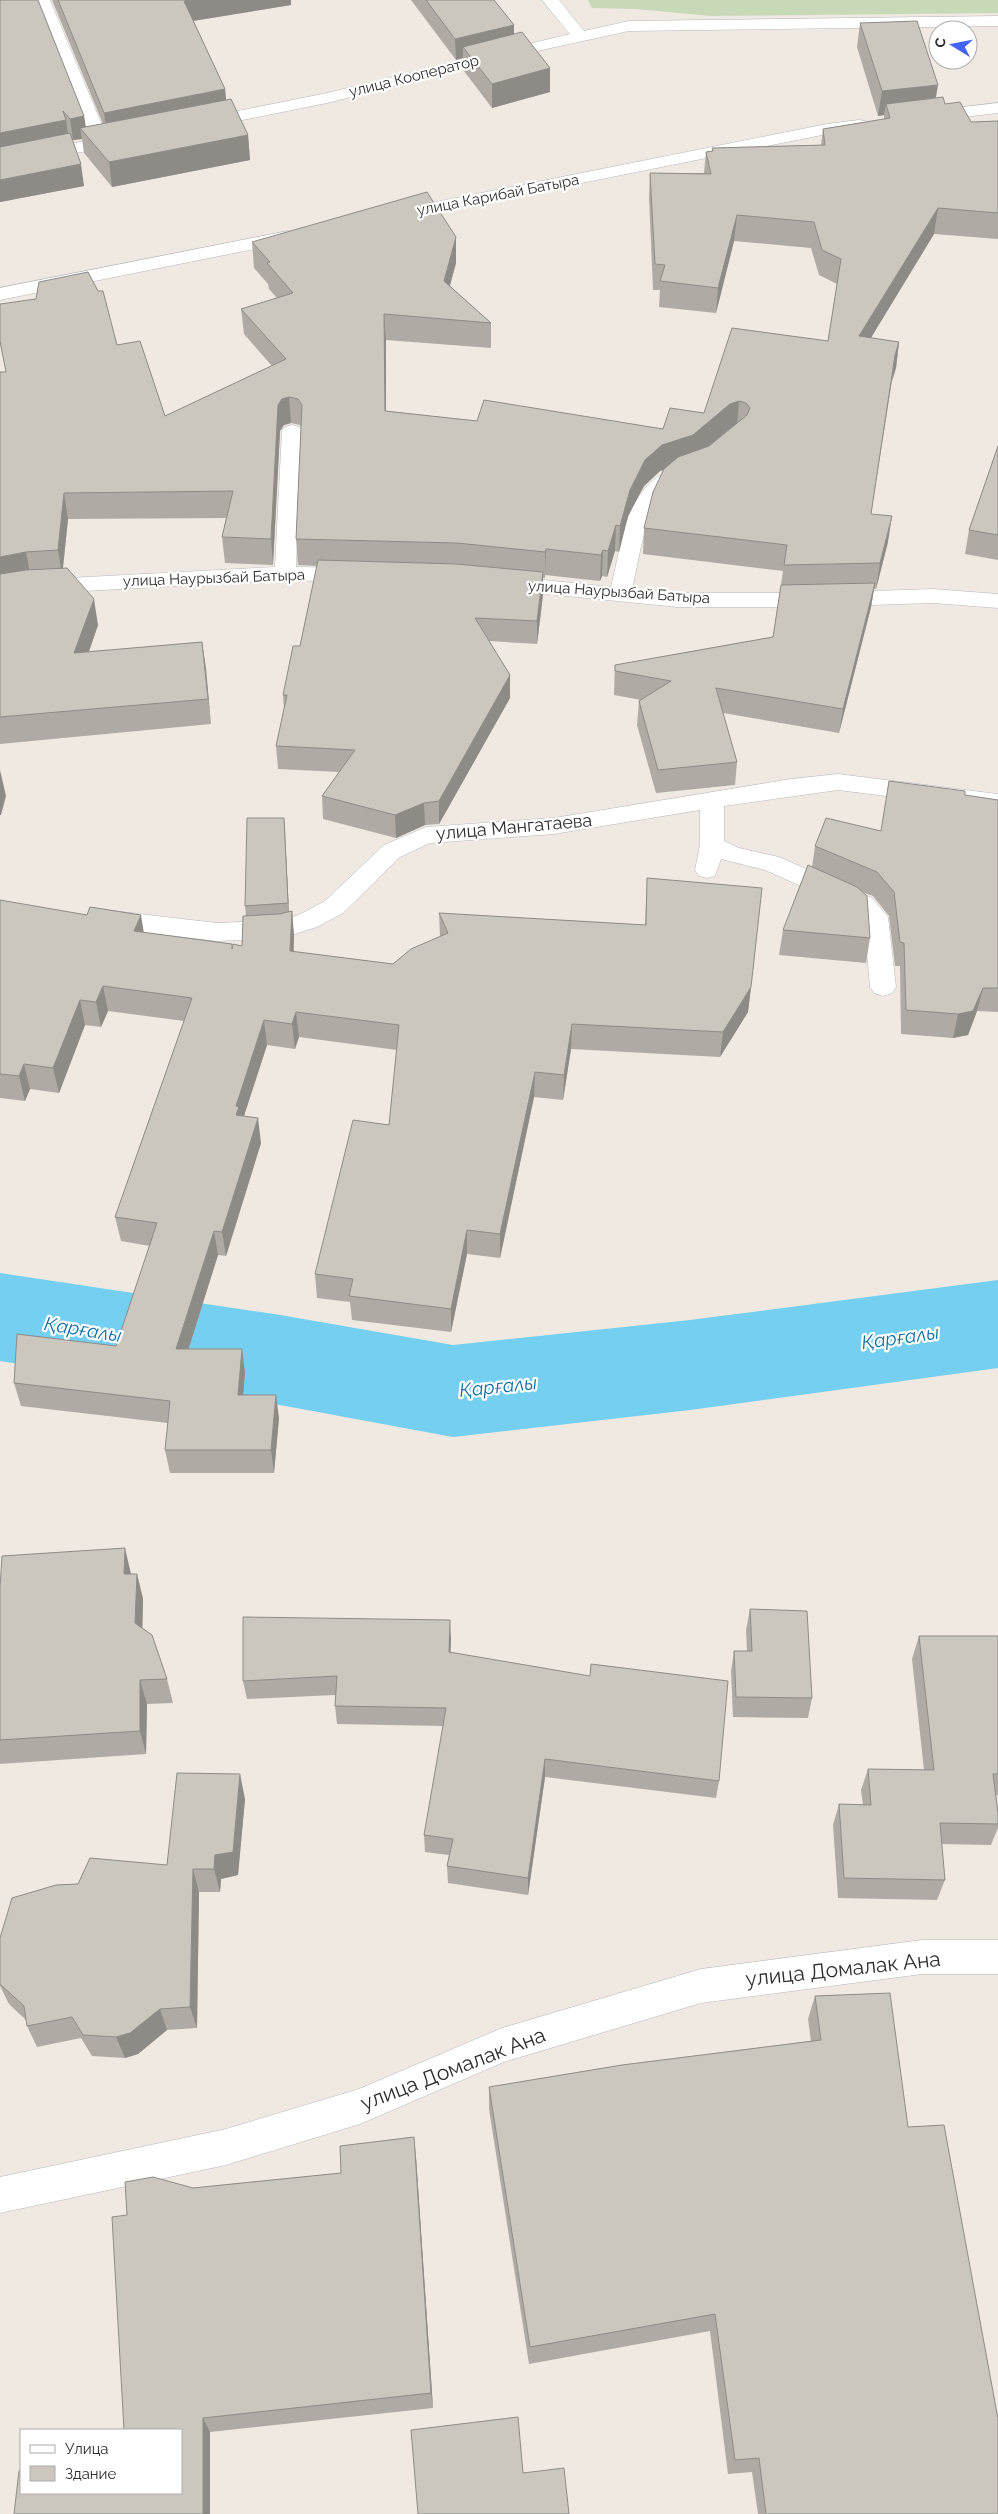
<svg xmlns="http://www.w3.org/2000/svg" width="998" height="2514" font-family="Raleway,sans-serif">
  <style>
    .cemetery { fill: #c8d9b8 }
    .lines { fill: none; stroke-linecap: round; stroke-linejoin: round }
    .river { fill: #75cff0; fill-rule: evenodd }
    .minor-casing { stroke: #b4b7c1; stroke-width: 1 }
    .minor { fill: #fff; fill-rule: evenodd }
    .wall { fill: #afaba4; fill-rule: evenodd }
    .shaded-wall { fill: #8e8b86 }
    .building { fill: #cbc7bf; stroke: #8e8b86 }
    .labels { text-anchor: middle; stroke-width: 4.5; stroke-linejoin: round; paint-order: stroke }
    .far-street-label { font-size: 15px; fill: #2e2e2e; stroke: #fff }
    .street-label { font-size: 18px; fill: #2e2e2e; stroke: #fff }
    .water-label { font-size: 19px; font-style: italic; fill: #0d6fa3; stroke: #fff }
    .near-street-label { font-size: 21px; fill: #2e2e2e; stroke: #fff }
  </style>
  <rect width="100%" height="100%" fill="#efe9e1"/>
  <polygon class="cemetery" points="588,0 998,0 998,13 711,16 635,9 592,8"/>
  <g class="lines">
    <polygon class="river" points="0,1273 280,1315 453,1345 690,1320 998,1280 998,1368 690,1410 453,1437 280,1405 0,1361"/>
    <g class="minor-casing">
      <g id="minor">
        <polygon points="34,0 50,0 107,137 119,135 125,136 128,140 125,144 0,167 0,157 91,140"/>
        <polygon points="542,0 559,0 584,31 629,21 998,16 998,26 629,31 514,56 327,103 203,128 197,127 194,123 197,119 203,118 327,93 570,34"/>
        <polygon points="998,103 998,113 929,121 923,120 920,116 923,112 929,111"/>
        <polygon points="859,120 865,121 868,125 865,129 827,134 401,219 395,218 392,214 395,210 401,209 827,124"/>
        <polygon points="288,231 294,233 297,237 294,241 0,300 0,288"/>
        <polygon points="292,425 299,427 302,431 296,567 353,568 361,570 364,575 361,580 353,582 285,580 31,594 0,599 0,585 31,580 275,567 282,431 285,427"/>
        <path d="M686,465L693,467L696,471C689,482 670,482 661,493C644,516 639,561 632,589L678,593H811L933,589L998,594V608L933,603L811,607H678L506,590L498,588L495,583L498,578L506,576L611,587C624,535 625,480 686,465Z"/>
        <polygon points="838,774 998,794 998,810 838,790 724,806 724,841 739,848 779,857 872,898 888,917 896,987 892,993 883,996 874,993 870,987 864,920 854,910 765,870 721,859 715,876 707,878 699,876 695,870 700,845 700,810 554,834 430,843 400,857 343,913 317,927 282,938 217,941 105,928 96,925 93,919 96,913 105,910 217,923 282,920 299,915 325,901 384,845 426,827 554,818 791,779"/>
        <polygon points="922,1940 998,1940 998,1974 922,1974 701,2003 504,2062 360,2124 226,2165 0,2213 0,2177 226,2129 359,2089 502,2028 701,1969"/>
      </g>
    </g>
    <use href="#minor" class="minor"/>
  </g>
  <g class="wall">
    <polygon points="0,0 84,116 86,127 103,124 52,0 291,0 291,5 193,21 225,89 226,100 248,135 250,160 112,187 84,153 82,139 73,140 72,140 84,186 0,202"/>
    <polygon points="411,0 494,0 514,25 514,34 550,92 492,108 464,71 463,58 456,60"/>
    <path d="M860,23L936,98L971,122L998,121V239L934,234L871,338L899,342L896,368L892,381L871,514L888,542L876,589H874L871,607L839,733L723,713L737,762L735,785L656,793L637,725L639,701L641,700L614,695L615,665L773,637L783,571L643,554L644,528L664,470L660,471L644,486L628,516L619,552L615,551L607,577L602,576L600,581L545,575V578H543V595L537,644L489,641L510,675V698L439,824L425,825L396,838L323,819L322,796L339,772L278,769L276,746L284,709L283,695L300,646L317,566L298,565L296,539L301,427L300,425L291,423L284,425L280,431L273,565L225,563L222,537L226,518L68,519L63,568L98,625L89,652L202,642L211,724L0,744V372H6L0,343V304L117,345L165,416L272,366L244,334L241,309L277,298L269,289L268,284L254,268L252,242L456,237V263L450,286L491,323V348L386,340V411L477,421L663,429L704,413L828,341L837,284L819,275L811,248L734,241L716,313L659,307L660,290H653L649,198L650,173H704L706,152L712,151V148L821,145L823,129L884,119V115L878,116L857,47ZM730,429L709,446L708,447L728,430Z"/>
    <polygon points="998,446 998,560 965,554 969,530"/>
    <polygon points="889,781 965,795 998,800 998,1012 977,1011 968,1035 953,1038 901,1034 900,966 895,966 889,916 873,896 862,892 870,938 866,963 779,955 783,930 812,867 815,846 881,831"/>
    <polygon points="284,818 289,911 292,911 294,936 294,952 393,964 440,937 439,913 645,925 647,878 751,987 748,1012 720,1057 571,1049 563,1100 534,1097 500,1258 467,1254 451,1332 352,1320 350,1302 317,1298 315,1274 389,1125 397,1050 299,1037 295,1049 267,1045 244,1116 261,1143 226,1256 218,1255 188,1349 245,1373 243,1395 279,1418 274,1473 170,1473 165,1450 168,1423 21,1406 14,1383 116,1346 150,1246 121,1241 115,1217 184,1021 108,1011 101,1027 85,1025 59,1093 30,1089 25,1101 0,1098 0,900 144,933 232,949 242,946 246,916 245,906"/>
    <polygon points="131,1574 137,1574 143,1599 142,1628 167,1679 173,1703 147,1704 146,1754 0,1764 0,1588"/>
    <polygon points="750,1609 812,1698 808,1718 733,1717 731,1671 734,1651 747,1651 746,1630"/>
    <polygon points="919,1636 998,1636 998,1795 996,1795 998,1813 998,1828 991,1845 941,1844 945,1880 937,1900 838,1898 833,1825 839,1804 863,1805 861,1790 868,1769 924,1770 912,1659"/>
    <polygon points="451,1639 450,1652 719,1781 716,1798 545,1777 528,1895 448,1883 447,1866 449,1855 425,1852 424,1835 443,1726 337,1724 335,1706 335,1695 247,1699 243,1681"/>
    <polygon points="245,1799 238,1875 221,1879 220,1892 199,1892 197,2028 167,2030 138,2054 125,2058 92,2056 81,2038 37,2047 27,2026 26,2020 9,2004 0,1986 0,1984 78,1884 167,1865"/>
    <polygon points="815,1996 908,2127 998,2514 758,2514 752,2472 728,2474 710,2331 529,2364 489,2109 489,2087 811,2041 808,2019"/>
    <polygon points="416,2157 433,2408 210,2432 210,2514 14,2514 181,2493 127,2215 193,2188 341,2173"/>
  </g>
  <g class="shaded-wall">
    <polygon points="192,0 291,0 291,5 186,22 184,1"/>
    <polygon points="514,25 514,46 463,47 463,58 456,60 455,39"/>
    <polygon points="550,68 550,92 492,108 492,84"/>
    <polygon points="938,85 934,109 886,104 884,115 878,116 882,91"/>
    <polygon points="225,89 227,110 107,134 104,113"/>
    <polygon points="84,116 87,136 80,128 82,139 73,140 70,119"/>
    <polygon points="66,120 69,141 0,155 0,133"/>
    <polygon points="248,135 250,160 112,187 109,162"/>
    <polygon points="81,164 84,186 0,202 0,180"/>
    <polygon points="938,208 934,234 856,362 859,336"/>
    <polygon points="737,215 734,241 716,313 718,288"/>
    <polygon points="456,237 456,263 444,306 444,281"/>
    <polygon points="384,314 386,340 386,437 385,411"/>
    <polygon points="899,342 896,368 892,381 895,355"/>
    <polygon points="289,397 291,423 284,425 280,431 273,565 271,539 278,405 282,399"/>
    <polygon points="739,401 737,427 728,430 691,461 660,471 644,486 628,516 619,552 620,526 630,490 645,460 662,445 730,404"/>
    <polygon points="64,493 68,519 62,576 58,550"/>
    <polygon points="892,516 888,542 876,589 880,563"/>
    <polygon points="616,525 615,551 607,577 608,551"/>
    <polygon points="546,549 545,575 545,578 545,552"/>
    <polygon points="603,550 602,576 600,581 601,555"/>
    <polygon points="26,552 31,578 0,585 0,557"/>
    <polygon points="543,572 543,595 537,644 537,621"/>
    <polygon points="875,583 871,607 839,733 843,709"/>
    <polygon points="94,599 98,625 79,679 74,653"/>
    <polygon points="202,642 206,668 211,724 208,699"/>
    <polygon points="510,675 510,698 439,824 439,801"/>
    <polygon points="0,770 6,796 1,815 0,815"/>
    <polygon points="424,803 425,825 396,838 395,815"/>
    <polygon points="284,818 285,831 289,916 288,903"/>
    <polygon points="292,911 294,936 292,976 290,951"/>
    <polygon points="141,915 145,940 134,931"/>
    <polygon points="103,986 108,1011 101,1027 96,1002"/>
    <polygon points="751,987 748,1012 720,1057 723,1032"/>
    <polygon points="983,988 977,1011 968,1035 953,1038 958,1014"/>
    <polygon points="80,1000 85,1025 59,1093 53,1068"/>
    <polygon points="296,1012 299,1037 295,1049 292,1024"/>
    <polygon points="264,1020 267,1045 241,1125 236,1115 236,1106"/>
    <polygon points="572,1024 571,1049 563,1100 564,1075"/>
    <polygon points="24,1064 30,1089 25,1101 19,1076"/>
    <polygon points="535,1072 534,1097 500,1258 500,1234"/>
    <polygon points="258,1118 261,1143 226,1256 222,1232"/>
    <polygon points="467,1230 467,1254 451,1332 451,1309"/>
    <polygon points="214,1231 218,1255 181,1373 176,1349"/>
    <polygon points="242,1349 245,1373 241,1418 238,1395"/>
    <polygon points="276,1395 279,1418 274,1473 271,1450"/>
    <polygon points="125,1548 131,1574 131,1599 124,1574"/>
    <polygon points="137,1574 143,1599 142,1648 135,1623"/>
    <polygon points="450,1620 451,1639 450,1670 449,1652"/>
    <polygon points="140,1680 147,1704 146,1754 140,1731"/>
    <polygon points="545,1759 545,1777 528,1895 528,1878"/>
    <polygon points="240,1774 245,1799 238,1875 221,1879 220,1892 214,1869 215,1855"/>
    <polygon points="193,1869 199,1892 197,2028 190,2007"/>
    <polygon points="160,2009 167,2030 138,2054 125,2058 116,2037"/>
    <polygon points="414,2137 416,2157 433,2408 431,2393"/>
    <polygon points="203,2418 210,2432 210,2514 203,2514"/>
  </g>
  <g class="building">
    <polygon points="0,0 38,0 84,116 70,119 63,111 66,120 0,133"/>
    <polygon points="58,0 192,0 184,1 225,89 104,113"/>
    <polygon points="426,0 494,0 514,25 455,39"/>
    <polygon points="917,21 938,85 882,91 860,23"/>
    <polygon points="522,32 550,68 492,84 463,47"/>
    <polygon points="943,97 945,104 960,102 971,122 998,121 998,213 938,208 859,336 899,342 895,355 871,514 892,516 880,563 784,565 787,545 644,528 653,492 664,469 678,457 709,446 747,415 750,408 746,403 739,401 730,404 693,435 662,445 645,460 630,490 620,526 616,525 608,551 603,550 601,555 546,549 545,552 457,543 296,539 302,405 298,399 289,397 282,399 278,405 271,539 222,537 233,491 64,493 58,550 26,552 0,557 0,372 6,372 0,341 0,304 36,299 39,282 88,272 98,291 103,291 117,345 140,341 165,416 286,359 241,309 293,293 267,263 270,262 252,242 427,192 456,237 444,281 491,323 384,314 385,411 477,421 484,400 663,429 670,408 704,413 732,328 828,341 841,259 822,250 814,222 737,215 718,288 660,281 665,265 655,264 650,173 711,174 706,152 713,151 712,148 825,145 823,129 890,118 886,104"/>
    <polygon points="231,99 248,135 109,162 80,128"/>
    <polygon points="70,133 81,164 0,180 0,147"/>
    <polygon points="998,446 998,535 969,530"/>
    <polygon points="318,560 456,564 543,572 537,621 475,618 510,675 439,801 424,803 395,815 322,796 355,750 276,746 287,695 283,695 293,646 300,646"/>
    <polygon points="67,568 94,599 74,653 202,642 208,699 0,717 0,574 26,570"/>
    <polygon points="875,583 843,709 716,688 737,762 658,770 639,701 671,681 615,671 615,665 773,637 781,585"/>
    <polygon points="889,781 965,791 965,795 998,800 998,988 983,988 973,1011 958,1014 906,1010 904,943 900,942 894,892 877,872 815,846 826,818 881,831"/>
    <polygon points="247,818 284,818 288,903 245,906"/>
    <polygon points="808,865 857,887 867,896 870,938 783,930"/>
    <polygon points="647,878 762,888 751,987 723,1032 572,1024 564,1075 535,1072 500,1234 467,1230 451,1309 349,1296 353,1279 315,1274 353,1120 389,1125 399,1025 296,1012 292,1024 264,1020 236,1106 239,1107 236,1115 258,1118 222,1232 214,1231 176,1349 242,1349 238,1395 276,1395 271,1450 165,1450 170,1401 14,1383 17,1334 116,1346 157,1223 115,1217 192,998 103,986 96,1002 80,1000 53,1068 24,1064 19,1076 0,1074 0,900 87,915 90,907 141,915 134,931 232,944 232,949 233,944 242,946 243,916 279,914 292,911 290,951 393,964 411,949 448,933 439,913 646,925"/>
    <polygon points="125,1548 124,1574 137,1574 135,1623 152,1635 167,1679 140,1680 140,1731 0,1740 0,1588 2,1556"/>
    <polygon points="750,1609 807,1611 812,1698 736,1697 734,1651 752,1651"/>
    <polygon points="243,1617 450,1620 449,1652 590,1676 591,1664 728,1681 719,1781 545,1759 528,1878 447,1866 453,1839 424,1835 446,1708 335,1706 337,1676 243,1681"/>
    <polygon points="919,1636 998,1636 998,1774 993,1774 998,1813 998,1824 940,1823 945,1880 844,1878 839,1804 871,1805 868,1769 934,1770"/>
    <polygon points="177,1773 240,1774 233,1852 215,1855 214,1869 193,1869 190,2007 160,2009 130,2033 116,2037 83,2035 72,2017 27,2026 24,2006 0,1984 0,1938 12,1898 56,1885 78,1884 90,1858 167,1865"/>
    <polygon points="890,1993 908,2127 944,2125 998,2419 998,2514 766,2514 759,2458 735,2460 715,2314 530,2347 489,2087 622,2065 821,2040 815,1996"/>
    <polygon points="414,2137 431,2393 203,2418 203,2514 14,2514 19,2471 21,2470 21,2493 181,2493 181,2430 124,2430 112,2217 127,2215 125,2182 153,2177 193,2188 341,2173 340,2146"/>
    <polygon points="518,2417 523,2473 564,2468 569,2514 418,2514 411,2430"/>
  </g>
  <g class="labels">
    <g class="far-street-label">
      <text transform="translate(414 76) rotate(-14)" y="5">улица Кооператор</text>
      <text transform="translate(498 195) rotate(-11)" y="5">улица Карибай Батыра</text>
      <text transform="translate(214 578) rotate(-2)" y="5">улица Наурызбай Батыра</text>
      <text transform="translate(619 592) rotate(4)" y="5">улица Наурызбай Батыра</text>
    </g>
    <g class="street-label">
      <text transform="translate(514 827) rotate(-5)" y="6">улица Мангатаева</text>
    </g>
    <g class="water-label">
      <text transform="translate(83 1329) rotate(9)" y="7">Қарғалы</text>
      <text transform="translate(900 1337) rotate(-8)" y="7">Қарғалы</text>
      <text transform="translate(498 1386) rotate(-6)" y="7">Қарғалы</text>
    </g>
    <g class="near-street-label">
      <text transform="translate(843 1969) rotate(-6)" y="7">улица Домалак Ана</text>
      <text transform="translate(453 2069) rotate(-21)" y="7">улица Домалак Ана</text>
    </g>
  </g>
  <rect x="20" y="2429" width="162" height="65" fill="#ffffff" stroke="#ababab"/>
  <rect x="30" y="2445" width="25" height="8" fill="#ffffff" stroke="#ababab"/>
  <text x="65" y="2454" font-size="15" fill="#2e2e2e">Улица</text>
  <rect x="30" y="2466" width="25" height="15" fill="#cbc7bf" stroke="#ababab"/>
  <text x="65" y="2479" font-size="15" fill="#2e2e2e">Здание</text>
  <g transform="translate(953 45) rotate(280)"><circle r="24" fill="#ffffff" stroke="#ababab"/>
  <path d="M0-4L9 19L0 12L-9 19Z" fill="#4264fb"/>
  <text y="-8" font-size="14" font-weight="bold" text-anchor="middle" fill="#2e2e2e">С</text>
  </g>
</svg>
